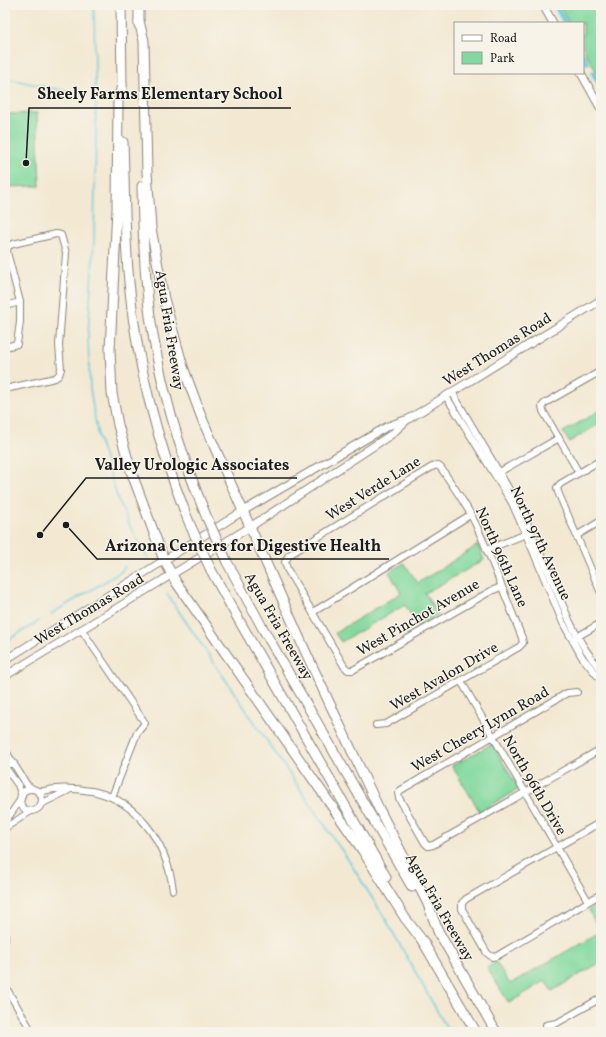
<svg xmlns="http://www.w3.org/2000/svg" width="606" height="1037" font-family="Vollkorn,serif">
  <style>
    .green { fill: #80d99e; stroke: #4e7a5d }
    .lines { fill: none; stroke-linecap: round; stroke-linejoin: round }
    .stream { stroke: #60c7dd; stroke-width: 1.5 }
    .canal { stroke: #60c7dd; stroke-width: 5 }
    .minor-casing { stroke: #888278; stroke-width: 8 }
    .major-casing { stroke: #888278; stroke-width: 9 }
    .highway-casing { stroke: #888278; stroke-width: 11 }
    .minor { stroke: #fff; stroke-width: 6 }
    .major { stroke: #fff; stroke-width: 7 }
    .highway { stroke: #fff; stroke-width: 9 }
    .highway-bridge-casing { stroke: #888278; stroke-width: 11; stroke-linecap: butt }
    .highway-bridge { stroke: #fff; stroke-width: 9 }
    .labels { text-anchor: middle; stroke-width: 3; stroke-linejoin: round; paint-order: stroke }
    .street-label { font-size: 15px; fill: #1c1c1c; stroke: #f7f3e8 }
    .leader { fill: none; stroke: #1c1c1c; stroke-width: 1.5 }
    .callout-dot { fill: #1c1c1c; stroke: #f7f3e8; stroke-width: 1.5 }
    .callout-label { font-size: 16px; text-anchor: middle; font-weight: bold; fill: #1c1c1c; stroke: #f7f3e8; stroke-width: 3; stroke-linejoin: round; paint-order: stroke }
  </style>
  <rect width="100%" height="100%" fill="#f7f3e8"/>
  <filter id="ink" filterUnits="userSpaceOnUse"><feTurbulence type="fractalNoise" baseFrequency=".025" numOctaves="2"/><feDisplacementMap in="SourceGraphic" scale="8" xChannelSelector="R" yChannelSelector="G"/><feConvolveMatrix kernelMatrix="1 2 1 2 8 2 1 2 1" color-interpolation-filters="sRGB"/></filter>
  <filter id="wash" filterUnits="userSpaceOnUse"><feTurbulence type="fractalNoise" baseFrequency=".012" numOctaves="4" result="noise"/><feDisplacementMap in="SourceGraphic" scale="16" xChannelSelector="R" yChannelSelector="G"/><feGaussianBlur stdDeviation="0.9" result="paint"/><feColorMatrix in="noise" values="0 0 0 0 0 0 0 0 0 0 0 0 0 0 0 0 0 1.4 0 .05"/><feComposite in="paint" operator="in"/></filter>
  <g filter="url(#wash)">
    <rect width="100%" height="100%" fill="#f3e9d3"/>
    <g class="green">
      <polygon points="559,5 601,5 601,80 583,48 583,23 569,23"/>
      <polygon points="37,113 40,186 5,187 5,114"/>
      <polygon points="601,410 601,423 569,442 563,432"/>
      <polygon points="478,545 484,560 425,593 438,615 418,627 405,605 341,642 335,633 401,593 389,572 404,563 418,583"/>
      <polygon points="492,744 519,789 480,812 452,766"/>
      <polygon points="601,903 601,962 552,991 545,981 509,1003 487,968 496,962 510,984 600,932 589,910"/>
    </g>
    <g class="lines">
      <g class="stream">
        <polyline points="94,5 96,128 94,239 88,336 90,389 98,437 118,499 130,526 147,557"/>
        <polyline points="5,78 83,95"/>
        <polyline points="167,594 347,858 386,920 449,1032"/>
        <polyline points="51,614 121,572 125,566"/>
        <polyline points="5,642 39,621"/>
      </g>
      <g class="canal">
        <polyline points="555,5 565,23"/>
        <polyline points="583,55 587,63"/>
        <polyline points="593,73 601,87"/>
      </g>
    </g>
  </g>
  <g filter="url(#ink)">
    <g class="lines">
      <g class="minor-casing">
        <g id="minor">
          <polyline points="5,306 20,302"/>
          <polyline points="5,347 17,344 20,322 20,302 7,252 8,246 13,244 56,234 61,235 66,253 59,345 61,369 59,375 55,378 5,389"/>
          <path d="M452,392L523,513L570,622C578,639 588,655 601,670"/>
          <polyline points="446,396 512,503 531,546 563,623 582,657 601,680"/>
          <polyline points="601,460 560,484 557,488 558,492 601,593"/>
          <polyline points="579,473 543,411 542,406 545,403 601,371"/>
          <polyline points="496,474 559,438"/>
          <polyline points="576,536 601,521"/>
          <polyline points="486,550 529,533"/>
          <polyline points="313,612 470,515"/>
          <polyline points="81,629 145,723 137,733 112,797"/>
          <polyline points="575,638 601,623"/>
          <polyline points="461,681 588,901"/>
          <polyline points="577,692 567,693 401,790 398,793 399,798 425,843 428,846 433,845 601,749"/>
          <path d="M376,725L386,724L519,647L523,643L522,638C507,600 493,562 476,525C467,505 453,486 441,468L437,465L432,467L289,555L285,562L287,569L344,666L348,670H353L491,591L501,587"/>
          <polyline points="5,750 27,785 33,789"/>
          <polyline points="5,758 9,764 14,764"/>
          <polyline points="5,767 18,785 22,796"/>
          <circle cx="31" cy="800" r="11"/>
          <path d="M38,791C44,792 50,789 56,789C62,788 77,789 84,790C135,795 167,842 173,890"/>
          <polyline points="41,804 69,790"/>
          <polyline points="601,822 466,899 462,903 462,909 487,953 492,957 497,956 601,894"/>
          <polyline points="5,827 7,819 21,799"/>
          <polyline points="5,828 31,811"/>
          <polyline points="5,935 5,940"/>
          <polyline points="5,986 32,1032"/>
          <polyline points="546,1025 557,1023 601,998"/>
        </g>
      </g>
      <g class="major-casing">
        <g id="major">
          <polyline points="543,5 553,23"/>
          <polyline points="581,73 601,109"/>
          <polyline points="5,660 243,511 388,426 405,420"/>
          <polyline points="5,676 250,527 392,434 407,420 601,300"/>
        </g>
      </g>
      <g class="highway-casing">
        <g id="highway">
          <polyline points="121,5 122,90"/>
          <polyline points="139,5 139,25"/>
          <polyline points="139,21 144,41 147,172 151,228 164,299 183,367 203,421 307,655 379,809 427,902 440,936"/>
          <polyline points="122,85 118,101 117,209 110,350 112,393 118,425 131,471 164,560 176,582 363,851 405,918 425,944"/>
          <path d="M123,142C125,192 124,241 130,291C138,372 160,451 191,527"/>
          <path d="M142,186C143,229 144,273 150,316C160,386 180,453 207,518"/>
          <polyline points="227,562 262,627 412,887"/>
          <polyline points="211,570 232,608 386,877"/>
          <polyline points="438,931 496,1032"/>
          <polyline points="422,940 476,1032"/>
        </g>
      </g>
      <use href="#minor" class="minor"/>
      <use href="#major" class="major"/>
      <use href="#highway" class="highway"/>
      <g class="highway-bridge-casing">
        <g id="highway-bridge">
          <polyline points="207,518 227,562"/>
          <polyline points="191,527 211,570"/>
        </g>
      </g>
      <use href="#highway-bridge" class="highway-bridge"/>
    </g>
  </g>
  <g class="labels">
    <g class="street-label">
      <text transform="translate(170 330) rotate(81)" y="5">Agua Fria Freeway</text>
      <text transform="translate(497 349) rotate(-32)" y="5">West Thomas Road</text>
      <text transform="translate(373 488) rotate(-32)" y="5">West Verde Lane</text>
      <text transform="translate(541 543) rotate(65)" y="5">North 97th Avenue</text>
      <text transform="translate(502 557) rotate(66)" y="5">North 96th Lane</text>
      <text transform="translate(89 609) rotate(-31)" y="5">West Thomas Road</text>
      <text transform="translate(418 617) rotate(-30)" y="5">West Pinchot Avenue</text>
      <text transform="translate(279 626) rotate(60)" y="5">Agua Fria Freeway</text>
      <text transform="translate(444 676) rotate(-30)" y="5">West Avalon Drive</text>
      <text transform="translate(480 729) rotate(-30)" y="5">West Cheery Lynn Road</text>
      <text transform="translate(535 785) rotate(60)" y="5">North 96th Drive</text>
      <text transform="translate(440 907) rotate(60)" y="5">Agua Fria Freeway</text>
    </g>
  </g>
  <path class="leader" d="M26 163L29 108H291M40 535L86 478H297M66 525L97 559H389"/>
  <g class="callout-dot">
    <circle cx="26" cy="163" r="4"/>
    <circle cx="40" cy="535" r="4"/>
    <circle cx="66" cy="525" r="4"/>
  </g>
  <g class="callout-label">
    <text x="160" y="99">Sheely Farms Elementary School</text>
    <text x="192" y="470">Valley Urologic Associates</text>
    <text x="243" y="551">Arizona Centers for Digestive Health</text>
  </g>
  <rect width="606" height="1037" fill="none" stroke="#f7f3e8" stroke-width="20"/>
  <rect x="454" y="22" width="130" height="52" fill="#f7f3e8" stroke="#9f9d96"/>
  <rect x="462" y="35" width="20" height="6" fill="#ffffff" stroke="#9f9d96"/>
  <text x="490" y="42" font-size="12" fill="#1c1c1c">Road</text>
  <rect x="462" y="52" width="20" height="12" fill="#80d99e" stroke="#9f9d96"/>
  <text x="490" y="62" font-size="12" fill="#1c1c1c">Park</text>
</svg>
